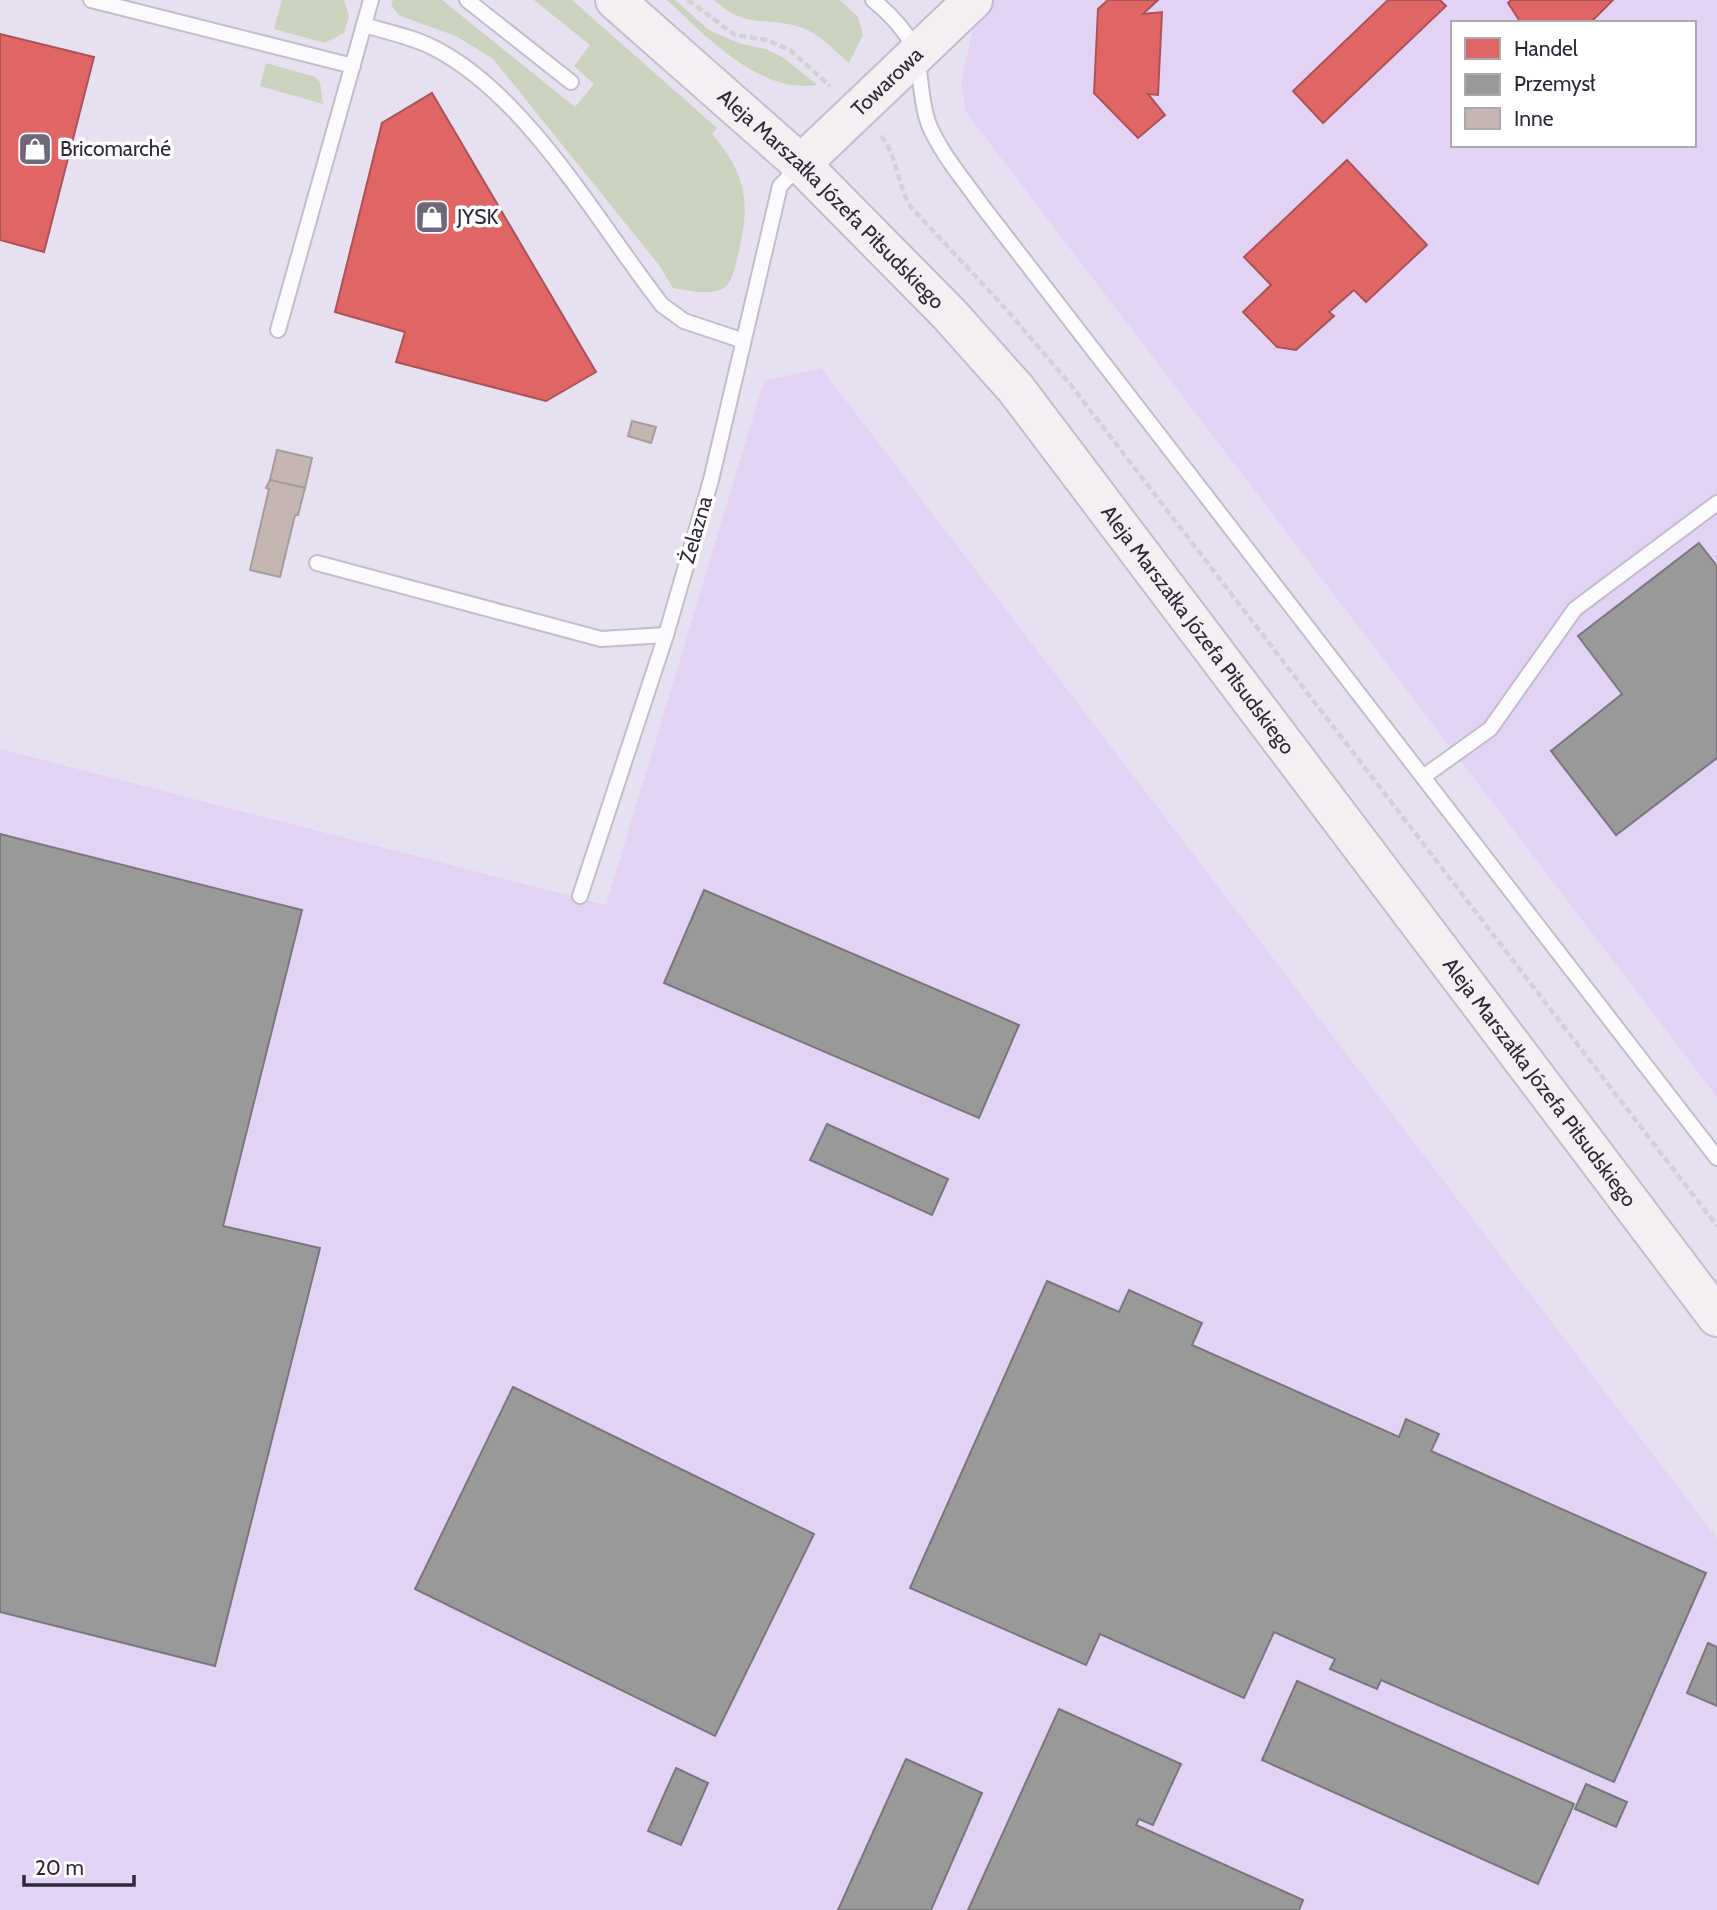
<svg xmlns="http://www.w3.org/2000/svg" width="1717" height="1910" font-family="Cabin,sans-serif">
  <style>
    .built { fill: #e2d3f5; fill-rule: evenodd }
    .green { fill: #cbd3be }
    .shops { fill: #e06666; stroke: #ab5358; stroke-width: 2 }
    .industry { fill: #999; stroke: #79777c; stroke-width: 2 }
    .building { fill: #c5b6b2; stroke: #a59c9e; stroke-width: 2 }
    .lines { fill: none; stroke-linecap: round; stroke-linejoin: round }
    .lane-casing { stroke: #c2bccb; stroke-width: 18 }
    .secondary-casing { stroke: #c2bccb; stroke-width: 42 }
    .path { stroke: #d2cfd5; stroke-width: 4.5; stroke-dasharray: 7 3.5; stroke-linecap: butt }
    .lane { stroke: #fbfafd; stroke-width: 14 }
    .secondary { stroke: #f5eff4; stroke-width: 38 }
    .labels { text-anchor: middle; stroke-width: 7; stroke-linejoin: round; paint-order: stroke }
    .street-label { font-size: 21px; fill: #2f2838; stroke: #fff }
    .poi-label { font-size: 21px; fill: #2f2838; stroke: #fff; text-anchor: start }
  </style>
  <rect width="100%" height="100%" fill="#e7e0f1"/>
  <g class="built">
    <path d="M970,0H1717V1097L966,112L961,84L977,9ZM1453,23H1694V145H1453Z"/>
    <polygon points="821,368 1717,1538 1717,1910 0,1910 0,749 606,905 764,381"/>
  </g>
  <g class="green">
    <polygon points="282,0 344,0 349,16 344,33 325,43 274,29"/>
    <path d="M393,0H442L575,107L594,84L574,66L590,45L534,0H572L717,128L712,134C747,175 751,204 738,255C735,267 733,283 722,289C707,296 688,290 673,288L659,265L493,59L456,36L400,16L391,6Z"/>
    <path d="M667,0H675L709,30L741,44L766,49L784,58L817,85C759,94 706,36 667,0Z"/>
    <path d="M714,0H840L858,17L863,35L849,63C835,51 819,33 800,27C763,16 747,30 714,0Z"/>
    <polygon points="266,63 315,77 320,82 323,104 260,86"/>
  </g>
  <g class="shops">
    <polygon points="1108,0 1158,0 1143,14 1162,12 1158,95 1148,94 1165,115 1138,138 1094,93 1098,9"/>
    <polygon points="1388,0 1440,0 1446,6 1323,123 1293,91"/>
    <polygon points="1511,0 1613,0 1590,23 1521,23 1508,3"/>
    <polygon points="0,34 94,57 44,252 0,240"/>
    <polygon points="432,93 596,372 546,401 396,362 405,332 335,312 382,123"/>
    <polygon points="1347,160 1427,245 1366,302 1354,290 1329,312 1334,316 1296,350 1277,347 1243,312 1271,285 1244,257"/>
  </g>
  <g class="industry">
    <polygon points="1699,543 1717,566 1717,758 1616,835 1551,751 1622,694 1578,636"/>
    <polygon points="0,834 302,910 223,1226 320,1248 215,1666 0,1612"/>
    <polygon points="704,890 1019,1025 979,1118 664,983"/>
    <polygon points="827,1124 948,1179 932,1215 810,1160"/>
    <polygon points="1047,1281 1119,1312 1129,1290 1202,1323 1192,1345 1399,1437 1406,1419 1439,1434 1431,1451 1706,1573 1614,1782 1381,1680 1377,1689 1330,1669 1335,1659 1274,1632 1244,1698 1100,1634 1086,1665 910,1588"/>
    <polygon points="513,1387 814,1534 715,1736 415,1589"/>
    <polygon points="1708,1643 1717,1647 1717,1706 1687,1693"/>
    <polygon points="1297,1681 1574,1804 1538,1884 1262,1760"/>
    <polygon points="1059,1709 1181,1764 1153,1825 1139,1819 1136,1825 1303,1900 1299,1910 968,1910"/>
    <polygon points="906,1759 982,1793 931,1910 838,1910"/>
    <polygon points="676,1768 708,1783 681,1845 648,1831"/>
    <polygon points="1586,1784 1627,1802 1616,1827 1575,1809"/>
  </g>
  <g class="building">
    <polygon points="632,421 656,427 651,443 628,436"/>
    <polygon points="277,450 312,458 305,488 270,480"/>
    <polygon points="270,480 305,488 298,515 295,515 280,577 250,570 269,489 266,488"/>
  </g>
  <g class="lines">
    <g class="lane-casing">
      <g id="lane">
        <polyline points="91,0 353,66"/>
        <polyline points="467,0 571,82"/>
        <path d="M873,0C889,13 911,35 916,55C922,78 920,102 929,125C942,155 964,180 983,207L1717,1158"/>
        <path d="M364,25C387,32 414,37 436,49C528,97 598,223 662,305L684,321L741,340"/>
        <polyline points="278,330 371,0"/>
        <polyline points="317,563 601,639 666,635"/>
        <polyline points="1423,777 1490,729 1575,609 1717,503"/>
        <polyline points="580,896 666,635 711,480 780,186 801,164"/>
      </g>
    </g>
    <g class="secondary-casing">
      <g id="secondary">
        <path id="s1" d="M615,0L801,164L950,315L1016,389L1717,1317"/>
        <path id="s2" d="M801,164L973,0"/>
      </g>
    </g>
    <g class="path">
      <polyline points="688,0 735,35 767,40 790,50 830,86"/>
      <path d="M881,136C898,158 897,183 910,206L1006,309L1070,384L1717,1226"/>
    </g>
    <use href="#lane" class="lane"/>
    <use href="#secondary" class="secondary"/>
  </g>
  <defs>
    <g id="shop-square" transform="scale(1.75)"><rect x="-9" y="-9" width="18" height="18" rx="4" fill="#6f6879" stroke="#fff"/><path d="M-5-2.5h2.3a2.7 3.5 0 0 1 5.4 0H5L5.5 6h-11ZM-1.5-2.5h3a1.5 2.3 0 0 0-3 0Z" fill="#fff"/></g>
  </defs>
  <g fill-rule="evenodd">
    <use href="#shop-square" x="35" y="149"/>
    <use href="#shop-square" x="432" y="217"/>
  </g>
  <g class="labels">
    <g class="street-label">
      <text dy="7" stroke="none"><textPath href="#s2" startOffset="119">Towarowa</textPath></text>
      <text dy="7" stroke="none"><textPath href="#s1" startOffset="294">Aleja Marszałka Józefa Piłsudskiego</textPath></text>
      <text transform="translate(696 530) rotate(-74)" y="7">Żelazna</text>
      <text dy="7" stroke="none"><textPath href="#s1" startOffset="861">Aleja Marszałka Józefa Piłsudskiego</textPath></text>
      <text dy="7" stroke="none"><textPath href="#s1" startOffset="1428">Aleja Marszałka Józefa Piłsudskiego</textPath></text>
    </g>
    <g class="poi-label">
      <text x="60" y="156">Bricomarché</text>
      <text x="457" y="224">JYSK</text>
    </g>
  </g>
  <rect x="1451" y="21" width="245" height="126" fill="#ffffff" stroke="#aca9af" stroke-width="2"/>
  <rect x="1465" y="38" width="35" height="21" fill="#e06666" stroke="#aca9af" stroke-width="2"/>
  <text x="1514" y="56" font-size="21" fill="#2f2838">Handel</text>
  <rect x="1465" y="74" width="35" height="21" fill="#999999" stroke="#aca9af" stroke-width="2"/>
  <text x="1514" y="91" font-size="21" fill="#2f2838">Przemysł</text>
  <rect x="1465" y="108" width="35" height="21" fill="#c5b6b2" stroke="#aca9af" stroke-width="2"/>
  <text x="1514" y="126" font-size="21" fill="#2f2838">Inne</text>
  <path d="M24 1875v10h110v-10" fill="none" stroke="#2f2838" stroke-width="3.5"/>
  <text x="35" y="1875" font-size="21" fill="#2f2838" stroke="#ffffff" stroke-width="5" paint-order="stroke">20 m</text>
</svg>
